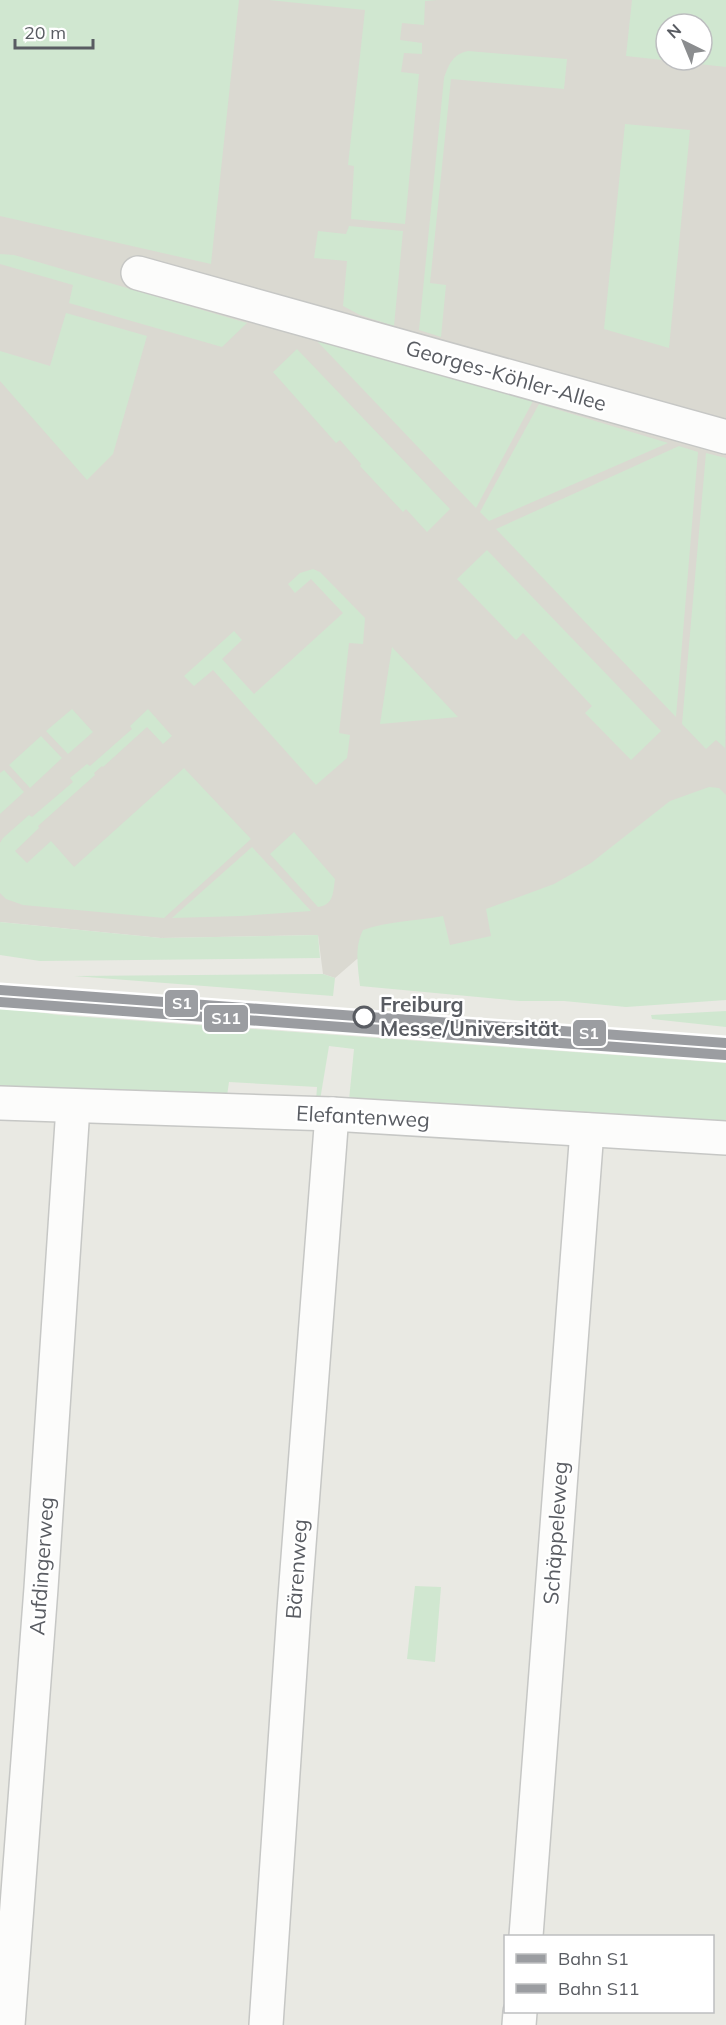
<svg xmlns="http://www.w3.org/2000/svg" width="726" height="2025" font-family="Mulish,sans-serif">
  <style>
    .education { fill: #dad9d1; fill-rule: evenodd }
    .green { fill: #d0e7d0; fill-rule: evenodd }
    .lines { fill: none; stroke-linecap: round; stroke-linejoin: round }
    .minor-casing { stroke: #c6c7c5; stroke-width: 36 }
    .minor { stroke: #fcfcfb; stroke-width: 33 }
    .rail-1-casing { stroke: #fff; stroke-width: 15 }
    .rail-2-casing { stroke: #fff; stroke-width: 15 }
    .rail-1 { stroke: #9b9da1; stroke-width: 10 }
    .rail-2 { stroke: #9b9da1; stroke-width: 10 }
    .stop-dot { fill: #fff; stroke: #595c62; stroke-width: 3 }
    .labels { text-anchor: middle; stroke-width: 5; stroke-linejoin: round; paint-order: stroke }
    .street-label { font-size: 21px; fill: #595c62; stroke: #fff }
    .stop-label { font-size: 21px; font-weight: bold; fill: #595c62; stroke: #fff; text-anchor: start }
    .line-badge { stroke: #fff; stroke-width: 2 }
    .badge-label { font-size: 16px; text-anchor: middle; font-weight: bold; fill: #fff }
  </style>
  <rect width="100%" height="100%" fill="#e9e9e3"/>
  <path class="education" d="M0,0H726V984L357,959L335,978L323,974L318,935L161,938L0,922ZM666,24H702V60H666Z"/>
  <g class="green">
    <polygon points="0,0 239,0 211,264 0,216"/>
    <polygon points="269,0 437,0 425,1 424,25 402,23 400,40 422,43 422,54 404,53 401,72 419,74 405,224 351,219 354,166 348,165 365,10"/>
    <path d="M632,0H726V67L626,56ZM666,24H702V60H666Z"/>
    <path d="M468,51L567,59L564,89L451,79L430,283L446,285L441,337L419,330L444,78C449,64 453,54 468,51Z"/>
    <polygon points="625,124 690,130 669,348 604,329"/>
    <polygon points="349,226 403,231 394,326 360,315 343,306 347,261 314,258 318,231 346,234"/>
    <polygon points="0,254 14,255 247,323 222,347 69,303 73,285 0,264"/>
    <polygon points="66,313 147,336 113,454 87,480 0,381 0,351 50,366"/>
    <polygon points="316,340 533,401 476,508"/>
    <polygon points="297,349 450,509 427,532 406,509 403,512 360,466 361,464 340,440 336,443 273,372"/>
    <polygon points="539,404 668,443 489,521 480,512"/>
    <polygon points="679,446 698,452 676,717 496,529"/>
    <polygon points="706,453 726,458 725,748 716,740 706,749 682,724"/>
    <polygon points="487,550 661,731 631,760 585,713 592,706 523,633 516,640 457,579"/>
    <polygon points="313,569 320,572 365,618 363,644 349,643 339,733 350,735 347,758 316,785 213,670 194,686 184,676 234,631 242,640 222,659 254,694 343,613 311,579 295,593 288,584 300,573"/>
    <polygon points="392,647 458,717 380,724"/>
    <polygon points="72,709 93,732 68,754 46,731"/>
    <polygon points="148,709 172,736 163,744 147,727 103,767 102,766 94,773 95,775 38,826 39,828 15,851 27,863 51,841 74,867 184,768 251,839 164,918 23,905 6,899 0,893 0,843 3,838 29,815 32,817 73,782 70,778 87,764 90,766 132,729 130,726"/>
    <polygon points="41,736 62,758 30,788 9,765"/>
    <polygon points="4,770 24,792 0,814 0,773"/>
    <path d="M709,787L719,788L726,795V1000L626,1007L564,1001H520L360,986C358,967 354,948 363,930C388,921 417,921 443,916L450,945L491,936L486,909L554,884L591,863L670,801Z"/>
    <path d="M294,832L335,879C333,892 334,905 318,907L270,854Z"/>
    <polygon points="252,847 311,911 241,916 172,918"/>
    <polygon points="0,922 161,938 318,935 320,958 40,961 0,955"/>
    <polygon points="323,974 335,978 333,996 74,976"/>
    <polygon points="0,1007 59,1015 726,1063 726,1121 349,1100 354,1049 329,1046 320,1100 316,1101 317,1087 229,1082 227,1096 0,1090"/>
    <polygon points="726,1011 726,1027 652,1019 651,1015"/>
    <polygon points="415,1586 441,1587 435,1662 407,1659"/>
  </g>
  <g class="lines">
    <g class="minor-casing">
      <g id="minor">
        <polyline points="138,273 726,437"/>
        <polyline points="0,1103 332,1114 726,1138"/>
        <polyline points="526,1936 587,1130"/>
        <polyline points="8,2025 41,1588 73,1107"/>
        <polyline points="266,2025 294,1610 332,1114"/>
        <polyline points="519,2025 520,2012"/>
      </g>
    </g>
    <use href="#minor" class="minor"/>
    <g class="rail-1-casing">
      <polyline id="rail-1" points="0,990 726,1043"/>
    </g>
    <g class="rail-2-casing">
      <polyline id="rail-2" points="0,1002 725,1055"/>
    </g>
    <use href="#rail-1" class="rail-1"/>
    <use href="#rail-2" class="rail-2"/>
  </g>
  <circle class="stop-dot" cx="364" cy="1017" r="10"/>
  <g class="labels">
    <g class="street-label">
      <text transform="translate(506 376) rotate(16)" y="7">Georges-Köhler-Allee</text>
      <text transform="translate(363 1117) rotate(3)" y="7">Elefantenweg</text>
      <text transform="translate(556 1533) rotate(-86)" y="7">Schäppeleweg</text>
      <text transform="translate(42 1566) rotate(-86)" y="7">Aufdingerweg</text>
      <text transform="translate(297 1569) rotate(-86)" y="7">Bärenweg</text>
    </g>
    <g class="stop-label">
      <text x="380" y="1012">Freiburg<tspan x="380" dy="24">Messe/Universität</tspan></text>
    </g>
  </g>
  <g class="line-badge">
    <rect x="164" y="989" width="35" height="29" rx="6" fill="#9b9da1"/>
    <rect x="203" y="1004" width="46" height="29" rx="6" fill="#9b9da1"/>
    <rect x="572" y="1019" width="35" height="28" rx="6" fill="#9b9da1"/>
  </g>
  <g class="badge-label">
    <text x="182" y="1009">S1</text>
    <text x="226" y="1024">S11</text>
    <text x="589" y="1039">S1</text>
  </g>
  <rect x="504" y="1935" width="210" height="78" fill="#ffffff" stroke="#bdbec0" stroke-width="1.5"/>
  <rect x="516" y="1954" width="30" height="9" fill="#9b9da1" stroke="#bdbec0" stroke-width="1.5"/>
  <text x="558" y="1965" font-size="18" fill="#595c62">Bahn S1</text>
  <rect x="516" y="1984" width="30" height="9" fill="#9b9da1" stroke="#bdbec0" stroke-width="1.5"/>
  <text x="558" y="1995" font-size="18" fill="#595c62">Bahn S11</text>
  <g transform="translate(684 42) rotate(317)"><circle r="28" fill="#ffffff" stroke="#bdbec0" stroke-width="1.5"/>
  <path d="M0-4.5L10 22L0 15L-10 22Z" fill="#8b8d8f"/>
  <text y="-9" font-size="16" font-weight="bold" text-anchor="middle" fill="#595c62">N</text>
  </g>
  <path d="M15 39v9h78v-9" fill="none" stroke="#595c62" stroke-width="3"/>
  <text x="24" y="39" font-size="18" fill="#595c62" stroke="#ffffff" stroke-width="4.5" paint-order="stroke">20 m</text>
</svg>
